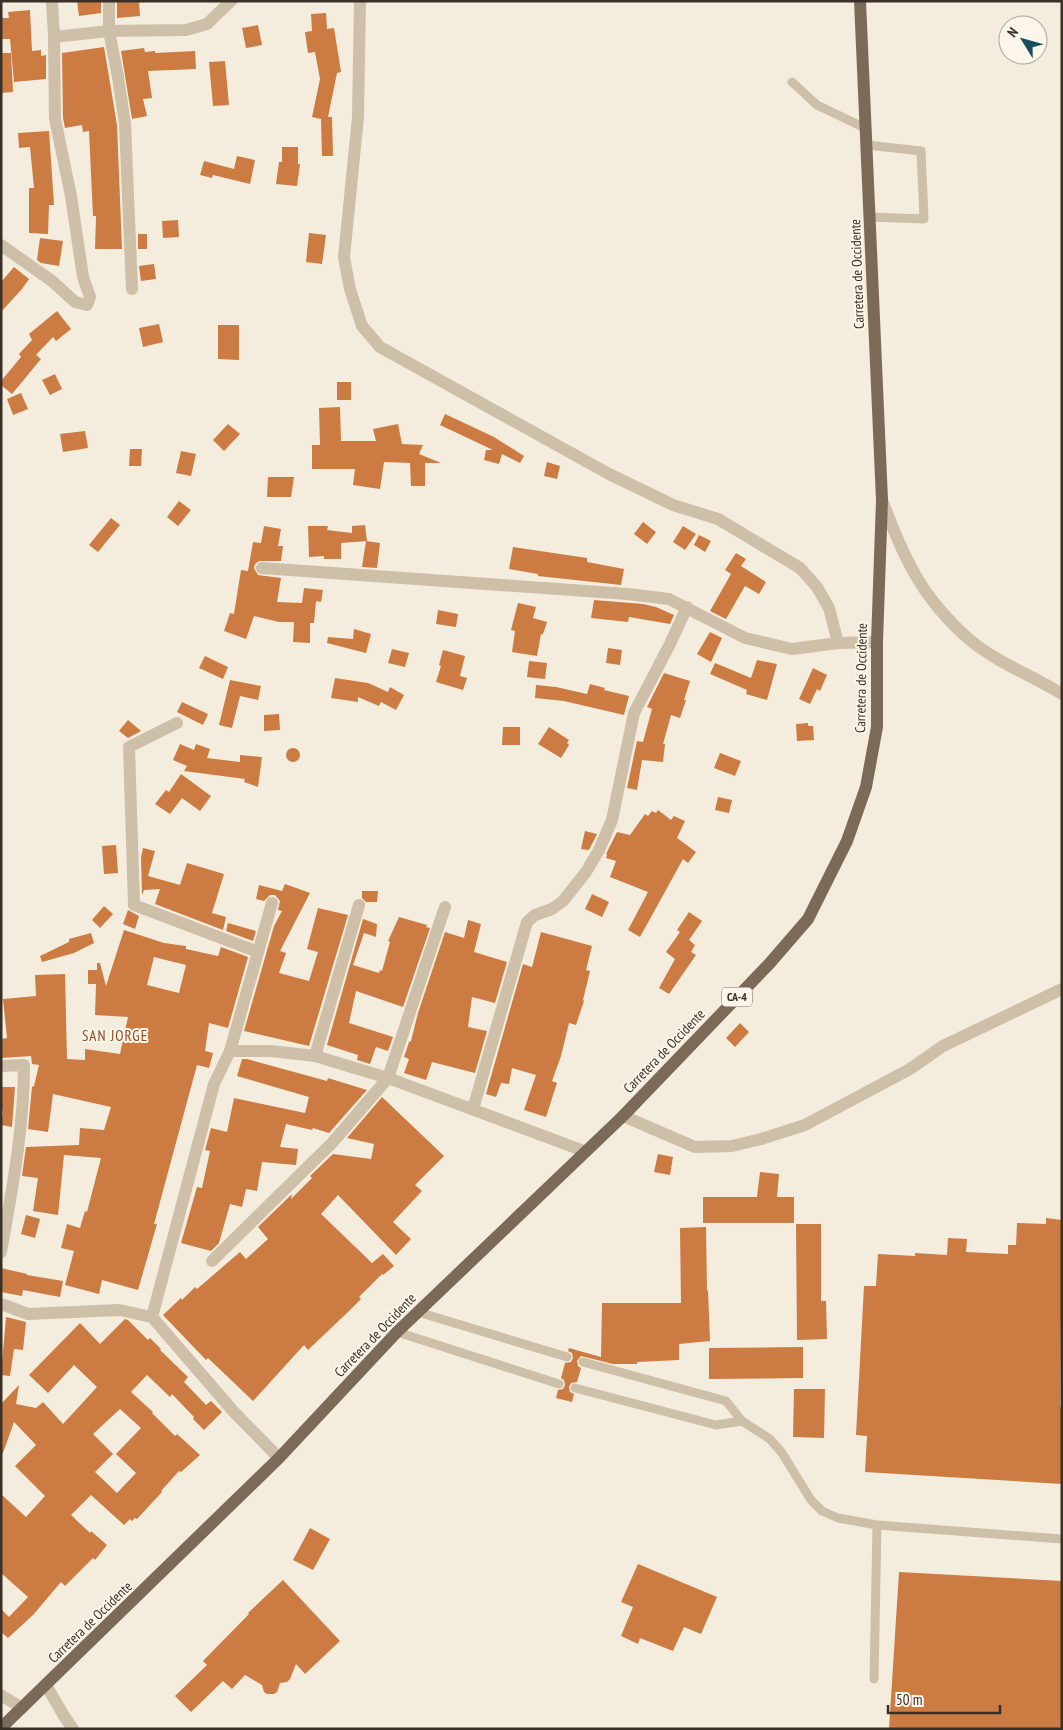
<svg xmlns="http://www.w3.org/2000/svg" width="1063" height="1730" font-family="'PT Sans Narrow',sans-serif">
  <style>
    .building { fill: #cc7b42; fill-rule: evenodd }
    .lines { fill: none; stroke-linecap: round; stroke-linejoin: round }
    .service { stroke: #cdbfa8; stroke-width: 9 }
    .minor { stroke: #cdbfa8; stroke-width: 12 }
    .primary { stroke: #7c6a59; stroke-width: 12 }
    .labels { text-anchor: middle; stroke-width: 4; stroke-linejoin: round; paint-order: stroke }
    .shield { fill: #fbf6e9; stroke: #736b62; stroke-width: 1 }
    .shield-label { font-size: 12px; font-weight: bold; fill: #393028 }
    .street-label { font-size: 14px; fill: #393028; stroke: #fbf6e9 }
    .neighbourhood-label { font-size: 15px; letter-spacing: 1px; fill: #8c4a1d; stroke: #fbf6e9 }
  </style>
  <rect width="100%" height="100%" fill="#f4eddd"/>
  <g class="building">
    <polygon points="77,1 101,1 101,13 79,16"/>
    <polygon points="117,1 139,1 140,16 117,18"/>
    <polygon points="30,10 32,51 41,50 41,56 46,55 46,79 14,82 10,39 1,39 1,18 9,18 8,12"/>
    <polygon points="326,13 327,29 334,28 341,72 337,73 328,117 332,117 333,156 322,156 321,119 312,117 320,79 315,52 308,53 305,32 312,31 311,14"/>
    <polygon points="258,25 262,45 246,48 242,28"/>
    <polygon points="104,47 117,125 122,249 95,249 96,216 93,216 89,131 83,132 82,125 65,128 63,118 62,53"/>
    <polygon points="144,48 145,52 155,51 155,53 195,51 196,69 148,71 152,98 143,99 147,116 132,119 121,51"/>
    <polygon points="1,53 11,53 13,92 1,93"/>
    <polygon points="225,61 229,105 213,106 209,62"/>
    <polygon points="49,131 54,205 49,205 48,234 29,233 29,188 34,188 30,147 19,148 18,133"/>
    <polygon points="282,147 298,147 298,164 300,164 297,186 276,184 279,162 282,162"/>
    <polygon points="237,156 255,160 250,184 213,175 212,178 200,175 204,161 234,169"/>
    <polygon points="178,220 179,237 163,238 162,221"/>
    <polygon points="309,233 326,235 322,264 306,262"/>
    <rect x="138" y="234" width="9" height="15"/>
    <polygon points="40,238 63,241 59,266 41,263 37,260"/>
    <polygon points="154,264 156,279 141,281 139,266"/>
    <polygon points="14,267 29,279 22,289 1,312 1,282"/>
    <polygon points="57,311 71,329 56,341 53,337 36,355 41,359 12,394 1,385 1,381 21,357 19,354 32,340 29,334"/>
    <polygon points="159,324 163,342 143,347 139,328"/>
    <polygon points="218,325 239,325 239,360 218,359"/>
    <polygon points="55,374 62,389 50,395 42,380"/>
    <rect x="337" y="382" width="14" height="18"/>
    <polygon points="21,393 28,409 13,415 7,399"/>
    <polygon points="340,407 341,441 376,441 373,429 398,424 402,444 423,445 419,454 441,463 425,463 425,486 411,486 410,463 384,462 380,489 353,485 355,469 312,469 312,445 320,445 319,408"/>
    <polygon points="445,414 494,437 524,456 520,463 502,454 499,464 484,460 486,450 493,450 440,425"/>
    <polygon points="228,424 240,434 224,451 213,440"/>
    <polygon points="85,431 88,448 63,452 60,434"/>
    <polygon points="130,449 142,449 141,466 129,466"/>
    <polygon points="181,451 196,454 191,476 176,473"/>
    <polygon points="547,462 560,466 557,479 544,476"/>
    <polygon points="268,477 294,477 291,497 267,497"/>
    <polygon points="179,501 191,510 178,526 167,517"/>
    <polygon points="111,518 120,525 98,552 89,545"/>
    <polygon points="643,522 656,532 647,544 634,534"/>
    <polygon points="365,525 367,541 341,543 341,559 324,559 324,556 309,557 308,526 328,526 327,530 352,533 352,526"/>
    <polygon points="264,526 281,529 278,546 283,546 281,561 259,561 255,564 254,568 258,575 281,578 277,602 302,603 304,588 323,590 321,602 316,601 314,623 310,623 310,643 293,642 294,622 279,622 254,616 246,639 224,631 230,613 234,614 241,570 248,571 253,542 261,543"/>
    <polygon points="683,526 696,534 685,550 673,542"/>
    <polygon points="699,535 711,541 705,552 694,545"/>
    <polygon points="366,541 380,543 377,568 362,567"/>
    <polygon points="513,547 587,558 587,562 624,569 621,585 538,576 538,574 509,569"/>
    <polygon points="736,553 746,559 741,566 766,582 759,594 745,586 726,619 710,611 731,574 725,570"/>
    <polygon points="594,600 643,604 656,607 674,615 670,624 629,617 628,622 591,618"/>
    <polygon points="518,603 536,607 533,618 547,622 543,634 541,634 537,656 512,652 515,631 511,630"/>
    <polygon points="438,610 458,614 456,627 436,624"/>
    <polygon points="354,629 371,634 366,653 327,643 328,637 353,639"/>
    <polygon points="710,632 722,638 711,662 697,654"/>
    <polygon points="608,648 622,650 620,665 606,663"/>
    <polygon points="392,649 409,653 405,667 388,663"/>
    <polygon points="443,650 465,656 460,676 467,678 463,690 436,682 441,666 439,665"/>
    <polygon points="205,656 228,667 223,679 199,668"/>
    <polygon points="757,660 777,664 767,700 746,694 747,690 710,674 715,663 751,678"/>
    <polygon points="529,661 547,663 545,679 527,677"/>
    <polygon points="813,668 827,675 820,691 817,689 810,704 799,699"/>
    <polygon points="664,673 690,681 684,700 686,700 680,718 671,715 663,744 665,744 663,762 642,760 637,790 627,788 637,741 643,742 652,709 647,707"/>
    <polygon points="335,678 368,683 388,692 390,687 404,695 396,710 381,702 379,706 358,697 358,702 331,698"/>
    <polygon points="230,680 261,686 258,700 240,696 232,728 219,725"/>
    <polygon points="590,684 605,688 604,690 629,696 624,715 564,701 535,698 536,685 556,687 587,694"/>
    <polygon points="182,702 208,714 203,725 177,712"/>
    <polygon points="279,714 280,730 264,731 264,715"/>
    <polygon points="128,720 141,731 128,738 119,731"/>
    <polygon points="808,723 808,726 813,726 814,740 797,741 796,724"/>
    <polygon points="503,727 520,727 520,745 502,745"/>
    <polygon points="549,727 569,740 567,743 569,745 561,758 538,744"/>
    <polygon points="180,744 194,750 196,744 210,749 207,758 240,762 240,755 262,757 258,787 244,782 245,779 184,771 187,766 173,760"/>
    <circle cx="293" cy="755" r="7"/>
    <polygon points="720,753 741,761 735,776 714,768"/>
    <polygon points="181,774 211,796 200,811 182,798 170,814 155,804 166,790 169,792"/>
    <polygon points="718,797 732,800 729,813 715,810"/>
    <polygon points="658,810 671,820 674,816 685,821 677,838 696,852 688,863 683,859 640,937 628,930 648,892 610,877 616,861 606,858 607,855 606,854 617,832 630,835 645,814 648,816 652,811 656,813"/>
    <polygon points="585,831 597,834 589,850 581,849"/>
    <polygon points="116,845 118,873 104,874 102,846"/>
    <polygon points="143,848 155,851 148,876 180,885 187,863 224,874 212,913 226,917 223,930 155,904 160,889 144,890 142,895 141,857"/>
    <polygon points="285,884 310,893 280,951 286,953 279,973 309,981 318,952 307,949 318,908 348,915 309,1046 244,1031 274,926 282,911 278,910 280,901 275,895 270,895 264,901 256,899 259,885 282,891"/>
    <polygon points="362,891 378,891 377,902 366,902 362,898"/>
    <polygon points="592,894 609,902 602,917 585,909"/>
    <polygon points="104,906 113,914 100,928 92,920"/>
    <polygon points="128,910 139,916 135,929 123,924"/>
    <polygon points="689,912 702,921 689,940 695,945 691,952 696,955 669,994 659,988 675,959 666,952 680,932 677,930"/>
    <polygon points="399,917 427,925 426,927 430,928 403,1007 356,991 349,1023 393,1037 388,1051 376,1047 370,1064 357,1060 358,1055 327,1045 363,919 377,924 376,937 364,933 353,965 379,973 380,970 382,971 390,942 388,941"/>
    <polygon points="468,920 481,924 474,952 507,962 495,1003 472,997 468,1027 487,1031 475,1073 432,1062 426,1080 404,1073 409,1059 404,1057 409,1042 411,1041 418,1013 445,932 464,938"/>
    <polygon points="228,923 256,931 253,941 226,931"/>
    <path d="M124,930L164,943L186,946V949L218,956L221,947L248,957L228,1028L209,1023L205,1051L213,1053L209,1068L197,1065L154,1224H157L138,1290L102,1280L99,1294L65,1285L74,1251L61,1248L67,1224L80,1228L85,1211L87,1212L101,1158L64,1155L58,1215L33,1211L38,1178L22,1176L26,1147L79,1145L80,1128L104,1130L111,1107L53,1094L48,1132L28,1129L32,1087L34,1086L39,1065L32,1064L31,1056L1,1058V1039L7,1038L3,999L36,996L35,975L65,974L67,1059L85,1060V1049L120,1054L128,1017L95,1015L96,984H88V970H97V963H100L106,986ZM154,957L186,965L179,993L147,985Z"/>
    <polygon points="541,932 592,946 586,970 590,971 583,1000 584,1001 576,1025 569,1023 561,1056 552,1081 557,1083 546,1117 524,1110 536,1075 512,1068 509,1084 501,1083 496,1097 486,1094 523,964 532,967"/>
    <polygon points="91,933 94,943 74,953 42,962 40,956 69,942 69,939"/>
    <polygon points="740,1023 749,1032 735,1047 726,1038"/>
    <polygon points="242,1059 247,1059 327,1081 328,1078 367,1090 329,1133 313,1128 312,1130 286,1124 280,1147 298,1149 296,1165 262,1162 257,1191 246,1189 242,1207 230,1204 219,1243 211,1251 181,1243 197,1187 202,1188 210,1151 205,1150 211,1128 227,1132 234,1098 305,1113 309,1097 237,1076"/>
    <polygon points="1,1087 15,1087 12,1127 1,1125 3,1111 1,1111"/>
    <polygon points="382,1097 444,1156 415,1185 422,1191 393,1222 411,1239 396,1255 338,1195 321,1214 372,1263 383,1254 394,1266 383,1275 382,1274 359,1297 361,1299 347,1313 308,1350 304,1345 253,1401 208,1358 206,1360 163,1315 181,1298 182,1300 195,1287 197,1289 240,1252 246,1259 268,1239 258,1227 292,1194 291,1199 312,1178 310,1176 333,1154 371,1159 374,1144 347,1138"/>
    <polygon points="658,1154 673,1157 670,1175 654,1172"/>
    <polygon points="760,1172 779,1174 777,1197 794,1197 794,1223 703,1223 703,1197 757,1197"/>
    <polygon points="26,1215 40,1219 35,1238 21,1234"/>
    <polygon points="1046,1218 1062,1220 1060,1407 1062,1407 1062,1484 865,1472 867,1436 856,1435 864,1286 876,1286 878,1254 915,1256 915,1253 947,1255 948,1238 967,1239 966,1252 1008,1254 1008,1245 1016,1245 1017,1223 1046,1224"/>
    <polygon points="796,1224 821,1224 821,1301 826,1301 827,1339 797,1340"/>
    <polygon points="706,1227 707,1291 708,1290 710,1341 679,1344 679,1360 637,1362 637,1364 613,1364 581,1356 577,1361 578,1366 581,1368 577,1382 571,1383 569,1387 570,1392 574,1394 572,1402 556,1398 558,1390 563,1389 565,1385 564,1380 561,1378 565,1363 571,1362 573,1358 572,1353 568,1351 569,1348 601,1357 602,1303 681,1303 680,1228"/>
    <polygon points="1,1268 27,1274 27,1275 63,1281 60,1297 23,1290 22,1296 1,1292"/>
    <polygon points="6,1317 26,1322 23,1350 14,1349 10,1376 1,1375"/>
    <path d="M125,1319L128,1320L148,1340L150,1338L161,1349L160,1350L188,1377L184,1382L206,1405L211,1401L222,1412L204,1430L193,1419L194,1417L172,1394L170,1397L147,1375L131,1392L153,1412L152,1413L175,1436L177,1434L200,1455L181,1472L179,1471L161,1491L162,1492L137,1519L135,1518L132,1521L130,1519L124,1525L91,1495L71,1515L90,1533L91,1531L107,1545L95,1560L93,1558L65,1586L61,1582L33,1615L8,1638L1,1632V1609L9,1617L28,1597L1,1573V1494L26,1517L45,1496L15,1466L36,1445L14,1422L3,1453H1V1404L19,1385L16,1404L36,1408L43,1402L63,1424L97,1387L74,1365L48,1393L29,1375L80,1323L100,1344ZM120,1409L141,1428L116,1454L136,1473L117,1493L95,1472L113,1454L93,1434Z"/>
    <polygon points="803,1347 803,1378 709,1379 709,1348"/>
    <polygon points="794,1389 825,1389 824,1438 793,1437"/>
    <polygon points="310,1528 330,1539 313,1570 293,1560"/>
    <polygon points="638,1564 717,1597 701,1634 684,1627 673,1651 640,1638 638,1644 621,1636 633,1607 621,1602"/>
    <polygon points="899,1572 1062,1581 1062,1729 889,1729"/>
    <polygon points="283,1580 340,1641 305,1674 296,1664 290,1679 287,1682 280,1683 277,1692 274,1694 267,1694 264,1692 262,1685 245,1675 232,1689 223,1681 191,1712 175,1696 207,1665 203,1661 249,1614 248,1613"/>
  </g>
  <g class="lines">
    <g class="service">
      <polyline points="792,82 817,105 865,128"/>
      <polyline points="867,145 921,151 924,219 870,217"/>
      <polyline points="418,1312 567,1357"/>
      <polyline points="397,1332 559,1384"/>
      <polyline points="583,1362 726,1401 742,1421 770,1439 782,1453 811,1500 822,1511 838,1518 877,1525 1062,1539"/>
      <polyline points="575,1388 716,1425 742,1421"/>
      <polyline points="874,1679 877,1525"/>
    </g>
    <g class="minor">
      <polyline points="109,1 109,31 118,77 125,124 132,289"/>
      <polyline points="360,1 358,117 344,257 350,289 362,326 380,347 609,474 673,505 718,519 800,568 817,587 829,608 838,643"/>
      <polyline points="54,37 109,31 186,30 207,24 231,1"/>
      <polyline points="1,245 52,281 75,302 87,305 90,297 83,277 71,196 55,119 54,37 52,1"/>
      <path d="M882,500C892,526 902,552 916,576C929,599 950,623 970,640C996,662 1033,676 1062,694"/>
      <polyline points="262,568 628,594 669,599 745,638 792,649 838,643 877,642"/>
      <polyline points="177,723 129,747 134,905 258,952"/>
      <polyline points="230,1051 272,903"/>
      <polyline points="315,1056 359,905"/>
      <path d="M1,1066L24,1065C24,1128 12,1190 1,1252"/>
      <polyline points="473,1109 527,922 535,915 552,909 563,901 586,872 599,850 612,820 634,713 670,644 687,607"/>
      <polyline points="623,1116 695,1147 732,1146 761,1139 805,1125 910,1069 943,1046 1062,989"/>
      <polyline points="212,1261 332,1143 388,1078 445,907"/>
      <polyline points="1,1304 28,1314 119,1310 152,1317 234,1412 279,1458"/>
      <polyline points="152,1317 214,1084 230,1051 271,1051 315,1056 388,1078 584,1151"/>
      <polyline points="46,1685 64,1716 73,1729"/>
      <polyline points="1,1695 22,1708"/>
    </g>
    <polyline class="primary" points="1,1728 279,1458 397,1332 623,1116 770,963 808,919 847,841 866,787 877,727 877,642 882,500 860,1"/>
  </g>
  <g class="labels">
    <rect class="shield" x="722" y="987.5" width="30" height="19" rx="4"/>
    <g class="shield-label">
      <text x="737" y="1001">CA-4</text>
    </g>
    <g class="street-label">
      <text transform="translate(857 274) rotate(-92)" y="5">Carretera de Occidente</text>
      <text transform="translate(861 678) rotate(-89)" y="5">Carretera de Occidente</text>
      <text transform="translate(664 1051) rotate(-46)" y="5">Carretera de Occidente</text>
      <text transform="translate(375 1335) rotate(-46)" y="5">Carretera de Occidente</text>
      <text transform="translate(90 1622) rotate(-44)" y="5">Carretera de Occidente</text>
    </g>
    <g class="neighbourhood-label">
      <text x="115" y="1041">SAN JORGE</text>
    </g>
  </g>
  <rect width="1063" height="1730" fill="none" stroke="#393028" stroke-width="5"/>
  <g transform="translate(1023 40) rotate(307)"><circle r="24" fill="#fbf6e9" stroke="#ada79c"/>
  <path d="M0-4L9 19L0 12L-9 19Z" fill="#1b4e5d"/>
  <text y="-8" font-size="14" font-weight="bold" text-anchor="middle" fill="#393028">N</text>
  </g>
  <path d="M888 1705v8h112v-8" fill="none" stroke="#393028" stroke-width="2.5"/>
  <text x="896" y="1705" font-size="15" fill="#393028" stroke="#fbf6e9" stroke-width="4" paint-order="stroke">50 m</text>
</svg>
